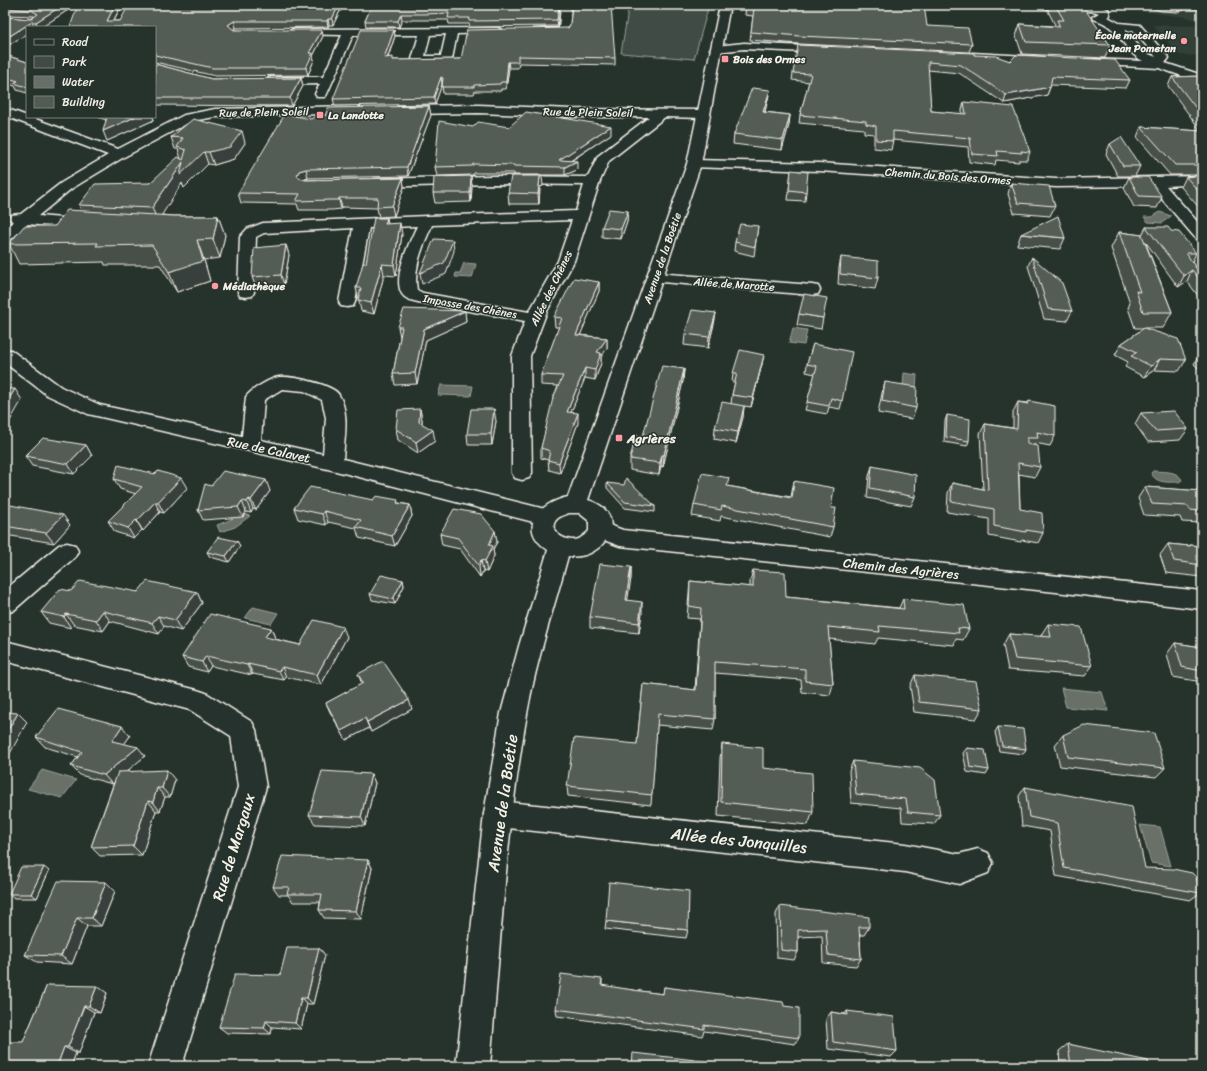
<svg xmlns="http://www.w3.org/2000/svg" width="1207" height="1071" font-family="Sriracha,sans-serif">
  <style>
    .built { fill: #333f39 }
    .green { fill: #414b45; stroke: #9a9e96 }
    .water { fill: #676f68; stroke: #9fa39b }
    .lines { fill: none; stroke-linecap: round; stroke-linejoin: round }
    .minor-casing { stroke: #f4f1e8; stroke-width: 3 }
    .major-casing { stroke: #f4f1e8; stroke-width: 3 }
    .minor { fill: #26332d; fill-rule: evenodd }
    .major { fill: #26332d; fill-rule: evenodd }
    .wall { fill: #474f49; stroke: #f4f1e8 }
    .shaded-wall { fill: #39403c; stroke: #f4f1e8 }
    .building { fill: #525c55; stroke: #f4f1e8 }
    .poi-dot { fill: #ff9aa2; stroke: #26332d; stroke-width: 1.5 }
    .labels { text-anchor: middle; stroke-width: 3; stroke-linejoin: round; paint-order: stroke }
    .far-poi-label { font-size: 11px; font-weight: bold; fill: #f4f1e8; stroke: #26332d; text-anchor: start }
    .far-street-label { font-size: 11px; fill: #f4f1e8; stroke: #26332d }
    .poi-label { font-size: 13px; font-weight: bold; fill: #f4f1e8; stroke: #26332d; text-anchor: start }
    .street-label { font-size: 13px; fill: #f4f1e8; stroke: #26332d }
    .near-street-label { font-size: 16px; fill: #f4f1e8; stroke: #26332d }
  </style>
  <rect width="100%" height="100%" fill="#26332d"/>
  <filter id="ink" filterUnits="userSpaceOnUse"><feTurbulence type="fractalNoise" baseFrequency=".025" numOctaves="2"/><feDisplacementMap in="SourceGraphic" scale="8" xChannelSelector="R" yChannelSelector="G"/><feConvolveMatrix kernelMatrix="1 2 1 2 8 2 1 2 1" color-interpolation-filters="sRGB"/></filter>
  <g filter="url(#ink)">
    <g class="built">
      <polygon points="1133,5 1202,5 1202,22 1186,17 1138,11"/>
      <polygon points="1153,25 1202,26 1202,56 1179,55"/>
    </g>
    <polygon class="green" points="629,5 709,5 694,59 621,53"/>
    <g class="water">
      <polygon points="1160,212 1171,216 1162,223 1148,222 1144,217 1152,217"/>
      <polygon points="464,263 476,264 472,278 455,277 456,273 460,273"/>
      <polygon points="793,328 807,330 804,345 789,343"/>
      <polygon points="904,373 917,375 916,388 903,386"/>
      <polygon points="441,385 473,386 471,396 438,395"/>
      <path d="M1153,471C1164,472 1177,470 1182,480L1179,482C1169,482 1156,484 1151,473Z"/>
      <polygon points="240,513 250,516 235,527 220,532 217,525 230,520"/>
      <polygon points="253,607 278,613 271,624 245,618"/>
      <polygon points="1061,688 1102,692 1108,711 1066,707"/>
      <polygon points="42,770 76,780 62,798 28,789"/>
      <polygon points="1140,825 1160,827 1171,866 1151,863"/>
    </g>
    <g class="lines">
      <g class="minor-casing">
        <g id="minor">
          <polygon points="140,5 157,5 156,7 127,15 121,27 111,27 119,11"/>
          <polygon points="561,5 571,5 569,31 568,33 533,33 532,31 533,29 559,28"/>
          <path d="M1038,5H1096L1108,9L1110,15L1108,17L1119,23L1140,25L1169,58L1165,63L1202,75V83L1159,68L1083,64L1081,62L1083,60L1087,59L1143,61C1122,51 1121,26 1093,19L1092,17L1099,13C1090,9 1084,12 1074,12C1068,13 1042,9 1038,5ZM1125,30H1133L1156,57L1144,52Z"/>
          <path d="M497,28L501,29L502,31L501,33L457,34L452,59L450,61L446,62L414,61L412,59L419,35H353L327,94L325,97H317L315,94L320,84L272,85L268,84L266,81L268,78L272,77H323L342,35L289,34L288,32L293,29ZM446,34L441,56H425L430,35Z"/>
          <polygon points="744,43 827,47 833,50 827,53 744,49 716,52 710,49 716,46"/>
          <polygon points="972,53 1043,57 1047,58 1049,60 1047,62 1043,63 968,58 966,56 968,54"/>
          <path d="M479,105L571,109L704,110L708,111L710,114L708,117L704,118L665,117L609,161L600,181L574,261L547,311L530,356L532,473L529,478L522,480L515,478L512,473V356L525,321L418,302C413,301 405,299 402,294C392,278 410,241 417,226L369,228L355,302L353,306L347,307L341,306L339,302L353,228L264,233L256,237L254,292L252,296L246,297L240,296L238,292L240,237L247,229L263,223L427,216L576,211L584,185L493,184L375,187L370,186L368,183L370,180L375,179L493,176L588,177L598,156L649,117H571L479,113L401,114L397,113L395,110L397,107L401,106ZM572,220L558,261L529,312L423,293L417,290C413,267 423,246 432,225Z"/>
          <polygon points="356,106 360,107 362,110 360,113 215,117 192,121 124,157 71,189 38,216 87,220 92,222 95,225 92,228 87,230 28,224 10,240 5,242 5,229 13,222 9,218 11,215 21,214 61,183 108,155 5,116 5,108 118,149 184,115 215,109"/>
          <polygon points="694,160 819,163 1056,179 1202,176 1202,184 1166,186 1202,227 1202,242 1197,240 1151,186 1056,187 819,171 689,167 687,164 689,161"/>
          <polygon points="656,273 812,285 818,286 820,290 818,294 812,295 650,281 648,278 650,275"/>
          <path d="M5,349L11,350L61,387L100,405L242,436L246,397C250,390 271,378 279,377C292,376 333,384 339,395C350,414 344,439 343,459L545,509L553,511L556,517L553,523L545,525L332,470L88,414L47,395L5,363ZM282,389L304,391L322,400L326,418L323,454L261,440L264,400Z"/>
          <polygon points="601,522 623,530 1202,591 1202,609 1056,592 620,546 593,536 590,530 593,524"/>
          <polygon points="67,543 75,545 78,551 75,557 13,611 5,613 5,590 59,545"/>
          <polygon points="5,641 197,690 206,693 252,722 256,730 266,787 182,1066 148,1066 238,787 231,736 190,710 5,661"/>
          <polygon points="498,801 905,844 959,854 978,849 988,853 993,863 988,873 959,884 905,872 498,827 488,823 484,814 488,805"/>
        </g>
      </g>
      <g class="major-casing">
        <path id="major" d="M720,5H730L701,164L588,500C632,513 605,562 568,556C554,608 536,661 527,714C506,830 500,949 490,1066H456L484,814L501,713L519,646L548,550C516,528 539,503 568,497L687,164ZM569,513H579L589,521V531C586,534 582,537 579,539C567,544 544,530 558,518C561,516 566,514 569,513Z"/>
      </g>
      <use href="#minor" class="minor"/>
      <use href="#major" class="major"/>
    </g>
    <g class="wall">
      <polygon points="5,5 71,8 42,27 27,27 27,34 5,47 5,17 31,19 34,16 5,15"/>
      <polygon points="143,5 343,5 333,25 329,25 328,27 236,28 233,29 234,30 323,36 313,56 314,60 308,75 215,76 155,62 155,27 70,27 119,10 113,21 120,21"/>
      <polygon points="372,5 560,5 558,26 470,27 469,24 449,24 448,20 402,20 399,27 366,27 365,21"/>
      <polygon points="746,5 927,26 972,44 969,52 799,44 750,40 753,16 745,15"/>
      <polygon points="1050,5 1081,5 1110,45 1105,58 1022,54 1016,36 1020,24 1055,26 1055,25 1048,11"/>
      <polygon points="1145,5 1202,5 1202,15 1197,9 1187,9 1177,12 1161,11 1147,7"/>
      <polygon points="570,25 615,58 615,65 519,63 518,68 509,68 506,89 501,89 501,91 475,91 474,94 443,94 442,84 435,104 335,106 333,99 394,30 395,36 388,58 394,60 461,59 568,28"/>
      <polygon points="1202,51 1202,63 1198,59"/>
      <polygon points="5,55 27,62 27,93 17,90 15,86 5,83"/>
      <polygon points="974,55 1130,80 1126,88 1051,85 1047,95 1004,103 959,73 928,70 931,111 962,114 962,110 964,102 1030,152 1027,160 1019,160 1019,162 996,160 995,165 969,162 968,147 893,140 891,150 874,148 874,134 864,133 864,129 799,123 800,115 809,82 792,80 793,73"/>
      <polygon points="155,64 212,79 301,78 303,86 292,106 155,105"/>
      <polygon points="1202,76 1202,175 1170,175 1137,137 1141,127 1201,131 1168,86 1172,77"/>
      <polygon points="770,90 768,99 765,112 790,115 789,125 782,150 733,144 734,134"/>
      <polygon points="429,106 431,115 408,176 308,178 304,180 403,178 404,187 394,216 379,217 377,208 342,207 341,209 332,210 299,210 297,204 241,203 238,193 311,119 325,116"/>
      <polygon points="98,117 153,117 154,120 107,141 106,120"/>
      <polygon points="473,127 509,127 611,134 571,161 577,170 565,175 514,175 514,173 474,173 473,175 437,176 435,167"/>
      <polygon points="171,137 245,143 234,159 214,165 208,164 184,188 182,183 161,215 174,216 218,216 225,235 220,258 204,260 210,281 177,292 160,265 105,265 104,262 19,264 9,244 55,226 81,211 79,205 150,183 181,159 178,149 175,149"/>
      <polygon points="1110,144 1140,166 1135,176 1118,176 1106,154"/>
      <polygon points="791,170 806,192 805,201 788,200"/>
      <polygon points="1202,175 1202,211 1181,187 1186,177"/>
      <polygon points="1129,177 1162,197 1157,208 1134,207 1124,188"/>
      <polygon points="1011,183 1055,206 1050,216 1014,213 1008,194"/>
      <polygon points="472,186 471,202 435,203 433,193"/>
      <polygon points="543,186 540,187 539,204 509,204 508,193"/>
      <polygon points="628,211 627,221 621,239 602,237 602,227"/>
      <polygon points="387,218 388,224 402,234 396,276 384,275 374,314 361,311 356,288"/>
      <polygon points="758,226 754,256 734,251 735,242"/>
      <polygon points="1146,227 1171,231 1196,253 1192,262 1196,268 1202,268 1202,301 1187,281 1178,287 1145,241 1172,312 1163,328 1145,328 1186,360 1179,371 1154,370 1144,377 1125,367 1128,362 1115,355 1121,344 1144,328 1135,328 1128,308 1130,303 1111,248 1119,232 1142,235"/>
      <polygon points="1021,234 1065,238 1060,249 1017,245"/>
      <polygon points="286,245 289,255 284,285 256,288 252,277"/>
      <polygon points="841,257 878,278 875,289 838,284 839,268"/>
      <polygon points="1032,257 1072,311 1067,321 1044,319 1028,266"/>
      <polygon points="599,282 599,291 580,335 607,338 607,348 601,357 601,363 595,380 585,378 571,412 578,423 560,473 549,470 548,460 541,458 541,448 558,386 541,385 541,375 559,327 555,327 554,317"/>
      <polygon points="465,311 466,322 426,340 417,384 395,385 393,374 400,337 398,327"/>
      <polygon points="716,313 714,324 708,348 684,345 685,334"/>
      <polygon points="799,314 823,318 821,329 797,325"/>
      <polygon points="813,344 842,401 840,409 829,407 827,414 805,410 815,374 806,372 807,364"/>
      <polygon points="1200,353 1202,353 1202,372 1194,364"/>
      <polygon points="762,364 751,407 744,406 743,417 736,443 714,439 715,428 731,404 732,395 735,382 732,382 733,373"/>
      <polygon points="684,369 683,381 663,467 661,466 659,475 630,470 630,459 643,436"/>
      <polygon points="885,382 916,408 912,419 878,413 882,393"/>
      <polygon points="1029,401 1055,436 1050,446 1035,443 1034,445 1040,467 1035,477 1019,474 1020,509 1043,533 1038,543 1022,540 1021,542 989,536 989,519 947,512 948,493 952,483 983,489 980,434 985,424 1013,428 1013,412 1018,402 1028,403"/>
      <polygon points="420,409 422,420 422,424 435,441 418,453 398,440 396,429"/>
      <polygon points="1141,413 1188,429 1180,440 1148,442 1135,424"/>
      <polygon points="947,415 969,441 967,446 944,442 945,421"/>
      <polygon points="496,421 492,445 468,445 467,434"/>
      <polygon points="86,445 92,456 74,474 32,466 25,456"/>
      <polygon points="872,466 915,497 911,506 867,498 869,476"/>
      <polygon points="114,479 187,488 164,513 160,512 143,531 142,530 134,538 115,532 108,521 136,494 120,489"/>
      <polygon points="794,481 831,508 833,527 830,537 721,516 720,521 692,516 694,505 727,486 791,497"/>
      <polygon points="607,483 655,506 655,512 625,508 607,488"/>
      <polygon points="211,486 270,491 256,510 253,509 251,513 246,512 243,517 203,520 198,510"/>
      <polygon points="1145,487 1202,491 1202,523 1182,522 1180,517 1144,515 1138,498"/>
      <polygon points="373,500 399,503 410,505 412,516 395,546 359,538 356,528 328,522 326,525 298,519 294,508"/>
      <polygon points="5,504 70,525 54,543 5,535"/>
      <polygon points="495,531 497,542 493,549 494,556 487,572 483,571 480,577 460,549 442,545 440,534"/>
      <polygon points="237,541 240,546 229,562 210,557 207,552"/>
      <polygon points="1168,544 1189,546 1190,545 1202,546 1202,577 1166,573 1160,555"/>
      <polygon points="631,567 631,578 627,600 642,613 639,633 590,628 590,617"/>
      <polygon points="753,570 786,597 899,608 903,599 969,629 963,640 956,639 954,645 878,638 875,644 829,639 833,684 830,695 802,692 801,680 715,673 715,719 713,730 657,725 651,805 568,796 567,786 637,744 643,684 695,690 700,619 687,618 690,581 750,587 750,581"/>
      <polygon points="403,580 404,586 395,604 372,600 370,594"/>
      <polygon points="71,591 138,592 197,592 202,603 181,631 164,626 159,634 110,621 103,631 74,625 71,628 49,623 41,612"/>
      <polygon points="1048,624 1092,666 1085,676 1008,670 1003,645 1009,634 1042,637 1041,635"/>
      <polygon points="271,628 275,638 275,639 300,645 347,637 321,685 286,677 284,680 253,674 252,675 211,666 207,672 188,667 182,657"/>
      <polygon points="1175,643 1202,647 1202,682 1173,677 1167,654"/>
      <polygon points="358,674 412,709 371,732 369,728 346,740 330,712 326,703 362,684"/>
      <polygon points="915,675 982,709 976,719 914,712 910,686"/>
      <polygon points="998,727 1026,749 1023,754 999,751 995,732"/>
      <polygon points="1063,735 1165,768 1156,777 1060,766 1055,745"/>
      <polygon points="130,736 124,744 145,756 127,771 175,780 170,797 165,797 160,811 156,811 142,855 100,856 91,847 114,782 112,784 80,775 71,766 78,757 45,747 36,737"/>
      <polygon points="722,744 813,812 808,825 718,816 720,758"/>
      <polygon points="967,748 989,770 986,775 967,772 963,753"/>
      <polygon points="853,761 940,815 934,824 902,822 901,808 851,803 849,771"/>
      <polygon points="371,774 375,783 365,826 315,824 309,815"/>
      <polygon points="1025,787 1145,868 1200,893 1190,900 1056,876 1050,831 1022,826 1019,796"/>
      <polygon points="368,860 372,868 361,919 324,918 319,910 320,902 293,902 288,895 279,895 273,887"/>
      <polygon points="49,871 37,898 14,898 9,894"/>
      <polygon points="106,882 115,891 101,926 87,926 72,964 37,962 25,955"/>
      <polygon points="780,906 869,927 864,935 860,935 861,959 856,966 823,963 822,936 798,937 798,952 794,960 777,958 776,914"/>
      <polygon points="606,921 688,930 686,938 605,929"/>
      <polygon points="319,948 325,955 313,1004 307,1004 301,1029 272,1027 271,1034 227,1033 219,1027 280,975"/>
      <polygon points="602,979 602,986 663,994 664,987 784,1006 799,1038 795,1044 704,1031 702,1036 557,1016 556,1009"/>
      <polygon points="47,985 107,993 100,1013 94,1012 79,1053 76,1053 71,1066 5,1066 23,1042"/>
      <polygon points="847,1011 897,1051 891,1057 828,1049 826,1019 831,1012 845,1014"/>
      <polygon points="1068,1044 1149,1066 1060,1066 1059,1051"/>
    </g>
    <g class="shaded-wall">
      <polygon points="63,5 70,5 71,8 42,27 38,27 36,22"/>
      <polygon points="115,5 135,5 119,10 110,27 107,21"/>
      <polygon points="339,5 343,5 333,25 332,19"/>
      <polygon points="559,5 560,5 558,26 557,20"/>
      <polygon points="1181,5 1189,5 1187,9 1177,12"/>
      <polygon points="401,14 402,20 399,27 398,21"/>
      <polygon points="328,19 329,25 328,27 327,21"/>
      <polygon points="234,21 236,28 230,31 228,25"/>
      <polygon points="32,22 34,27 27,27 27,34 5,47 5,39"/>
      <polygon points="322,30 323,36 313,56 314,60 308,75 306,68 309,53"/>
      <polygon points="394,30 395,36 385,64 384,58"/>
      <polygon points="508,62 509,68 506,89 506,82"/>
      <polygon points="441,77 442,84 435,104 434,97"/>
      <polygon points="301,78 303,86 292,106 290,98"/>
      <polygon points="1050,87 1047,95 1004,103 1006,95"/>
      <polygon points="770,90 768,99 762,122 763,112"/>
      <polygon points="429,106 431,115 408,176 407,167"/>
      <polygon points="790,115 789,125 782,150 783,140"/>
      <polygon points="135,117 153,117 154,120 107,141 103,131"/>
      <polygon points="611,126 611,134 561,167 559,160"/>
      <polygon points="242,131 245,143 234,159 214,165 209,152"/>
      <polygon points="204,152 208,164 184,188 182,183 158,221 152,208 183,162"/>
      <polygon points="577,161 577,170 565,175 565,167"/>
      <polygon points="306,169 308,178 302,180 300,185 297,175 299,171"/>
      <polygon points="471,176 472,186 471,202 470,193"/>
      <polygon points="542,176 543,186 540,187 539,204 538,194 540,177"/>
      <polygon points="403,178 404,187 394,216 392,206"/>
      <polygon points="339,198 342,207 341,209 339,200"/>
      <polygon points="628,211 627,221 621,239 621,229"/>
      <polygon points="218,216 225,235 220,258 213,239"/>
      <polygon points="387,218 389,229 385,224"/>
      <polygon points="400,223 402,234 396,276 394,265"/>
      <polygon points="197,240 204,260 210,281 177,292 169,272"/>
      <polygon points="453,240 454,251 446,274 422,284 420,273"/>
      <polygon points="286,245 289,255 284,285 281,275"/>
      <polygon points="382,264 384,275 374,314 371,303"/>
      <polygon points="1192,270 1187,281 1178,287 1184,276"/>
      <polygon points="599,282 599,291 576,345 576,335"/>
      <polygon points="465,311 466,322 426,340 417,384 415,373 424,329"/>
      <polygon points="716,313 714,324 708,348 709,337"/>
      <polygon points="607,338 607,348 601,357 601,363 595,380 595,370 597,352"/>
      <polygon points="764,355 762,364 751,407 753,398"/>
      <polygon points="1160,359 1154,370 1144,377 1151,366"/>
      <polygon points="585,368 585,378 567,422 567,412"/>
      <polygon points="684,369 683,381 663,467 664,455"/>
      <polygon points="15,389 22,400 7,426 5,423 5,405"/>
      <polygon points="744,406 743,417 736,443 738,432"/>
      <polygon points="420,409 422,420 421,433 419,422"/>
      <polygon points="494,409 496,421 492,445 491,434"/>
      <polygon points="578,413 578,423 560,473 559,463"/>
      <polygon points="433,430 435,441 418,453 416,442"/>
      <polygon points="86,445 92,456 74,474 68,464"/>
      <polygon points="662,455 661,466 659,475 660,463"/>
      <polygon points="181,478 187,488 164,513 158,502"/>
      <polygon points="266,480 270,491 256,510 251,500"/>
      <polygon points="249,499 253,509 251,513 247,502"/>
      <polygon points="242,501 246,512 243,517 238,507"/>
      <polygon points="155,502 160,512 143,531 137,521"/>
      <polygon points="410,505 412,516 395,546 392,536"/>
      <polygon points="324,511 328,522 326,525 322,514"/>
      <polygon points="63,515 70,525 54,543 46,533"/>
      <polygon points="136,520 142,530 134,538 128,528"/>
      <polygon points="495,531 497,542 493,549 494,556 487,572 485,561 489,545"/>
      <polygon points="237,541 240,546 229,562 226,556"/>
      <polygon points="481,560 483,571 480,577 479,566"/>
      <polygon points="631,567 631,578 626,611 626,600"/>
      <polygon points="403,580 404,586 395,604 393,599"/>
      <polygon points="197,592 202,603 181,631 175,620"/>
      <polygon points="642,602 642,613 639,633 639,623"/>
      <polygon points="103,611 110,621 103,631 96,620"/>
      <polygon points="66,614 74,625 71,628 64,617"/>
      <polygon points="158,616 164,626 159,634 152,623"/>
      <polygon points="343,627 347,637 321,685 317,675"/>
      <polygon points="271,628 275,638 270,647 265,637"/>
      <polygon points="206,656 211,666 207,672 202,662"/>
      <polygon points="248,664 253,674 252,675 247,665"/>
      <polygon points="282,667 286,677 284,680 279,671"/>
      <polygon points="409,700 412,709 371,732 367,722"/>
      <polygon points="18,713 27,722 8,757 5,755 5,735"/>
      <polygon points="365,718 369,728 346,740 341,731"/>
      <polygon points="122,726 130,736 120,750 112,741"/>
      <polygon points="138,747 145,756 112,784 104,775"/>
      <polygon points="167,770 175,780 170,797 162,788"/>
      <polygon points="371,774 375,783 365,826 361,817"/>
      <polygon points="157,788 165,797 160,811 153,802"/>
      <polygon points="148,801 156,811 142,855 133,846"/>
      <polygon points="368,860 372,868 361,919 356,911"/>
      <polygon points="44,867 49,871 37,898 31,894"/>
      <polygon points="106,882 115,891 101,926 92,918"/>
      <polygon points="77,918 87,926 72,964 61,956"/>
      <polygon points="319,948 325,955 313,1004 307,998"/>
      <polygon points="97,986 107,993 100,1013 89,1006"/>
      <polygon points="301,998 307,1004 301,1029 295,1023"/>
      <polygon points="84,1006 94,1012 79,1053 68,1047"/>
      <polygon points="266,1021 272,1027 271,1034 264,1028"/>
      <polygon points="64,1047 76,1053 71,1066 57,1066"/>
      <polygon points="23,1064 27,1066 22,1066"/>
    </g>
    <g class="building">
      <polygon points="5,5 63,5 36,22 32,22 5,39 5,17 31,19 38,14 31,10 5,8"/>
      <polygon points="78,5 115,5 107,21 120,21 126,10 143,5 339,5 332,19 328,19 327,21 234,21 228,25 234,30 322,30 309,53 313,53 306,68 213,68 155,55 155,27 70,27"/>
      <polygon points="372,5 559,5 557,20 469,21 470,18 448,18 449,13 423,14 401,14 398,21 365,21"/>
      <polygon points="572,5 611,5 615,58 518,56 518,62 508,62 506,82 501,82 500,84 474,85 474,87 442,87 443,78 441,77 434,97 333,99 361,30 394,30 384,58 393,57 393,60 461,59 467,30 568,28 570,25"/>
      <polygon points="746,5 924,5 927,26 968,28 972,44 800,36 751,32 754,8 746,8"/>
      <polygon points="1055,5 1082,5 1110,45 1026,42 1020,24 1060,27 1057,20 1064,20"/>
      <polygon points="798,45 974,53 974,55 996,56 1010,61 1016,55 1115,60 1130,80 1052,77 1050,87 1006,95 961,65 928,62 931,111 966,114 964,102 1013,107 1030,152 1021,151 1022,153 997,151 998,156 972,154 970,138 893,131 893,141 876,140 876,126 866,124 866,121 800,115 811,74 793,73"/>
      <polygon points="5,55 27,62 27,87 14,83 18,81 5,77"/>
      <polygon points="155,64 212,79 301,78 290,98 155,98"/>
      <polygon points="1202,76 1202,116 1172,77"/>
      <polygon points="752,88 770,90 763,112 790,115 783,140 734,134"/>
      <polygon points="429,106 407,167 306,169 299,171 297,175 299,178 306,180 403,178 392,206 377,207 378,198 339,198 339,200 330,200 296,201 300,194 238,193 285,114 311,119 317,115 325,116 328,108"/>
      <polygon points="526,112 611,126 559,160 577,161 565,167 513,166 514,165 473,164 472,166 435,167 439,121 473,127 478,122 509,127"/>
      <polygon points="107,117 135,117 103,131"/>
      <polygon points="193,119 242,131 230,147 209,152 204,152 180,175 183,162 152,208 79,205 95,184 150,183 178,157 183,160 186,150 177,147 183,138 171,137"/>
      <polygon points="1141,127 1202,131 1202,165 1175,165"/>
      <polygon points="1121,137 1140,166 1123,166 1110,144"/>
      <polygon points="791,170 808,172 806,192 789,190"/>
      <polygon points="1202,175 1202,195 1186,177"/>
      <polygon points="471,176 470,193 433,193 434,177"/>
      <polygon points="511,176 542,176 540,177 538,194 508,193"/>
      <polygon points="1129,177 1148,177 1162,197 1139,196"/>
      <polygon points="1011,183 1049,186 1055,206 1018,203"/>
      <polygon points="609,209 628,211 621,229 602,227"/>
      <polygon points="67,210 174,216 218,216 213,239 197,240 203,261 169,272 152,245 96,246 98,243 9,244 24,226 55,226"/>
      <polygon points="1058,216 1065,238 1021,234"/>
      <polygon points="374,218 387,218 385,224 400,223 394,265 382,264 371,303 358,300 361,288 356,288 363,263 366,263"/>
      <polygon points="740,224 758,226 755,247 735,242"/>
      <polygon points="1146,227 1168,227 1171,231 1179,232 1196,253 1186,253 1196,268 1202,268 1202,282 1192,270 1184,276"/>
      <polygon points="1119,232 1142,235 1172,312 1143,312 1136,291 1140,292"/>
      <polygon points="434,239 453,240 444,263 420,273"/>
      <polygon points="286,245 281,275 252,277 254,248"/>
      <polygon points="841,257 878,261 878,278 840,274"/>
      <polygon points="1032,257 1062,283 1072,311 1048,309"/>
      <polygon points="574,278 599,282 576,335 607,338 597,352 601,353 595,370 585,368 567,412 578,413 559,463 548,460 550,451 541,448 553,398 563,376 541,375 562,318 554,317"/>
      <polygon points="804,294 827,298 823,318 799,314"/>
      <polygon points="404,309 465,311 424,329 415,373 393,374 402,327 398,327"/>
      <polygon points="692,310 716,313 709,337 685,334"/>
      <polygon points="1144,328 1178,339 1186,360 1160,359 1151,366 1131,356 1137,352 1121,344"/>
      <polygon points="813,344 852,352 842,401 831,398 829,406 807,402 817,366 807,364"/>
      <polygon points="740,350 764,355 753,398 732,395 737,373 733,373"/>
      <polygon points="662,366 684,369 664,455 662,455 660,463 630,459 636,435 643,436"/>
      <polygon points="885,382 917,387 916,408 882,401"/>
      <polygon points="5,389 15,389 5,405"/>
      <polygon points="1029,401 1055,406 1055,436 1037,432 1038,438 1027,438 1027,444 1038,446 1040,467 1018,463 1020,509 1042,513 1043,533 1026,530 1026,532 994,526 994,509 951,501 952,483 988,490 985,424 1017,429 1018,402 1028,404"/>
      <polygon points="722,402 744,406 738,432 715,428"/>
      <polygon points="420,409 419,422 433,430 416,442 396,429 398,410"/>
      <polygon points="471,409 494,409 491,434 467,434"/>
      <polygon points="1174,411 1188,429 1155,431 1141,413"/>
      <polygon points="947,415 970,419 969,441 946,437"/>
      <polygon points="43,438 86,445 68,464 25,456"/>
      <polygon points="118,465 155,474 158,471 181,478 158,502 155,502 137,521 136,520 128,528 108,521 142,487 114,479"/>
      <polygon points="872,466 916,475 915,497 870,488"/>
      <polygon points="223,471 266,480 251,500 249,499 247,502 242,501 238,507 198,510 205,484 211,486"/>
      <polygon points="702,473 729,478 727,486 792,498 794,481 834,488 831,508 836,508 833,527 722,506 721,510 694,505"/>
      <polygon points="626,478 655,506 625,502 607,483 624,485"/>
      <polygon points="310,487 373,500 376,496 398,500 397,503 410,505 392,536 356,527 361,520 324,511 322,514 294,508"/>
      <polygon points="1145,487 1202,491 1202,511 1190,510 1188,506 1152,504"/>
      <polygon points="5,504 63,515 46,533 5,526"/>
      <polygon points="454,509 481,514 495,531 489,545 493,546 485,561 481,560 479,566 458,538 440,534"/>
      <polygon points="218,537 237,541 226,556 207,552"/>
      <polygon points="1168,544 1190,546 1190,545 1202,546 1202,565 1174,561"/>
      <polygon points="600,564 631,567 626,600 642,602 639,623 590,617"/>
      <polygon points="753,570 785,572 786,597 904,609 903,599 964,605 969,629 958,628 959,633 879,626 880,632 828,627 833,684 805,681 805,669 715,662 715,719 658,714 652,795 567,786 574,738 637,744 643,684 696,690 701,608 689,606 690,581 753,587"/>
      <polygon points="381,575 403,580 393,599 370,594"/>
      <polygon points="80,581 138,592 147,581 197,592 175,620 158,616 152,623 103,611 96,620 66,614 64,617 41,612 60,589 71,591"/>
      <polygon points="210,614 271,628 265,637 300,645 314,620 343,627 317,675 282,667 279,671 248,664 247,665 206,656 202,662 182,657"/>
      <polygon points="1048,624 1081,627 1092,666 1015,659 1009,634 1051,637"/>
      <polygon points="1175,643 1202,647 1202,671 1182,667"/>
      <polygon points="383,661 409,700 367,722 365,718 341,731 326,703 363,683 358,674"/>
      <polygon points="915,675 976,681 982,709 919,702"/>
      <polygon points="58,709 122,726 112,741 138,747 104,775 71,766 82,752 36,737"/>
      <polygon points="5,712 18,713 5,735"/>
      <polygon points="1084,725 1154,733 1165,768 1068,757 1063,735"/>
      <polygon points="998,727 1023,729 1026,749 1002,746"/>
      <polygon points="722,744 763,748 763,768 812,773 813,812 721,802"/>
      <polygon points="967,748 985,750 989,770 970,767"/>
      <polygon points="853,761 920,768 935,780 940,815 908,812 906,799 856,794"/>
      <polygon points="167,770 162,788 157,788 153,802 148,801 133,846 91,847 118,772"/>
      <polygon points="322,771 371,774 361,817 309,815"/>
      <polygon points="1025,787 1132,807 1145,868 1173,869 1192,873 1196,877 1200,893 1064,868 1057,823 1029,817"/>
      <polygon points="282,856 368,860 356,911 319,910 322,894 287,894 289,887 273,887"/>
      <polygon points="21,867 44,867 31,894 9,894"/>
      <polygon points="58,881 106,882 92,918 77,918 61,956 25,955"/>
      <polygon points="609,882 689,891 688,930 606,921"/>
      <polygon points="780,906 869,917 869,927 859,927 861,959 828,955 826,929 798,930 798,952 781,950"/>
      <polygon points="287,948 319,948 307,998 301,998 295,1023 266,1021 264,1028 219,1027 235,974 280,975"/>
      <polygon points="561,974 602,979 601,985 633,990 663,994 664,987 783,1002 784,1006 799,1008 799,1038 704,1025 704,1029 556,1009"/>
      <polygon points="47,985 97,986 89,1006 84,1006 68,1047 64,1047 57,1066 23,1064 22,1066 5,1066 5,1042 23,1042"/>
      <polygon points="847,1011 894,1017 897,1051 833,1042 831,1012 848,1015"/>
      <polygon points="1068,1044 1148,1061 1149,1066 1071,1066"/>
      <polygon points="633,1053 713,1062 713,1066 632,1066"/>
    </g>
  </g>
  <g class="poi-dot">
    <circle cx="1184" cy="41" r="4"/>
    <rect x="721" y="55" width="8" height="8" rx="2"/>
    <rect x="316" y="111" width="8" height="8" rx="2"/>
    <circle cx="215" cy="286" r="4"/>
    <rect x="615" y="434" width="8" height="8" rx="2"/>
  </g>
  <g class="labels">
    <g class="far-poi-label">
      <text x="1176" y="39" text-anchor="end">École maternelle<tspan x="1176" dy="13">Jean Pometan</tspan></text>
      <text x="733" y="63">Bois des Ormes</text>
      <text x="328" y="119">La Landotte</text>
      <text x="223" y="290">Médiathèque</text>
    </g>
    <g class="far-street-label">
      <text transform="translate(264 112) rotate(-1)" y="4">Rue de Plein Soleil</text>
      <text transform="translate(588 112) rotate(1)" y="4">Rue de Plein Soleil</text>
      <text transform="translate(948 176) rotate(4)" y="4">Chemin du Bois des Ormes</text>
      <text transform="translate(662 258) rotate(-71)" y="4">Avenue de la Boétie</text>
      <text transform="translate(734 284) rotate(4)" y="4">Allée de Marotte</text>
      <text transform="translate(551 288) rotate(-64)" y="4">Allée des Chênes</text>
      <text transform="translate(470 306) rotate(10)" y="4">Impasse des Chênes</text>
    </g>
    <g class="poi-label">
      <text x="627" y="443">Agrières</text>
    </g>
    <g class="street-label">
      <text transform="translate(269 449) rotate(12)" y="5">Rue de Calavet</text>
      <text transform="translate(901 568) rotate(6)" y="5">Chemin des Agrières</text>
    </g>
    <g class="near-street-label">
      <text transform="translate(502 803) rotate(-82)" y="6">Avenue de la Boétie</text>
      <text transform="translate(739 840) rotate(6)" y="6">Allée des Jonquilles</text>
      <text transform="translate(233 847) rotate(-73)" y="6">Rue de Margaux</text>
    </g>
  </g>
  <rect width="1207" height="1071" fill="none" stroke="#26332d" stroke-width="20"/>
  <rect x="10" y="10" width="1187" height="1051" fill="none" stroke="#f4f1e8" stroke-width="1.5" filter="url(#ink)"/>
  <rect x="26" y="26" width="130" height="92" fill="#26332d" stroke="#787f78"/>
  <rect x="34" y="39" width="20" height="6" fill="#26332d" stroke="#787f78"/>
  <text x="62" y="46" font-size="12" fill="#f4f1e8">Road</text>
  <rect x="34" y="56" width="20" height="12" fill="#414b45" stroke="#787f78"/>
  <text x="62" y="66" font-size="12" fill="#f4f1e8">Park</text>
  <rect x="34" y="76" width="20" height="12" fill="#676f68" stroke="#787f78"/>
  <text x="62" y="86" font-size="12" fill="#f4f1e8">Water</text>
  <rect x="34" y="96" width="20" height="12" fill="#525c55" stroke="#787f78"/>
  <text x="62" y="106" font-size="12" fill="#f4f1e8">Building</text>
</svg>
